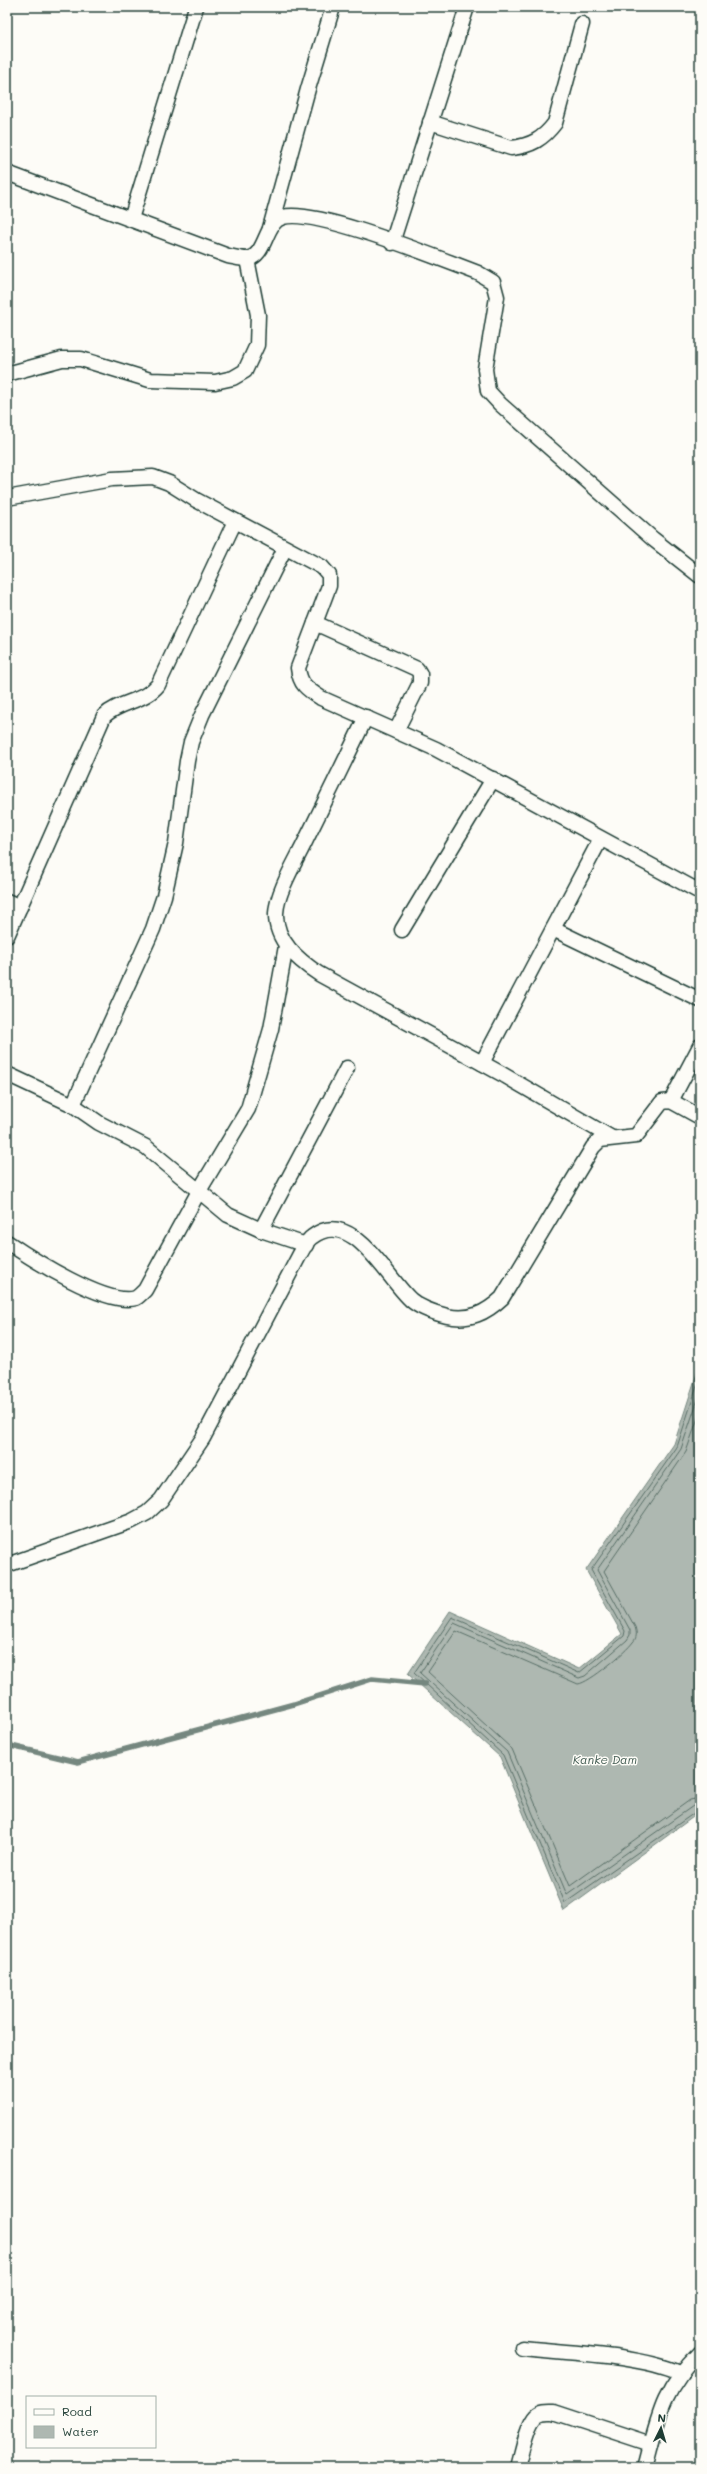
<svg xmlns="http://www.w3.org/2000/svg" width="707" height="2474" font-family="Mali,sans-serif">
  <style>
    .water { fill: #aeb8b1; stroke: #75877f }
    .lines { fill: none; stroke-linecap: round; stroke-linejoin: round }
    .shore { stroke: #586e66; stroke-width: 1 }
    .stream { stroke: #75877f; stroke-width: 5.5 }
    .street-casing { stroke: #1f3d34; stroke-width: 17 }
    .street { stroke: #fdfcf7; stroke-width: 14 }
    .labels { text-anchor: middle; stroke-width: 3; stroke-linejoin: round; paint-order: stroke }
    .water-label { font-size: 12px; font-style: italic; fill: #435c53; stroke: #fdfcf7 }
  </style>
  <rect width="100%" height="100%" fill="#fdfcf7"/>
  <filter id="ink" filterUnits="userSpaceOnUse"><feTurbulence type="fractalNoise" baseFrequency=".025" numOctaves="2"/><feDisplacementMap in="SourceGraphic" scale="8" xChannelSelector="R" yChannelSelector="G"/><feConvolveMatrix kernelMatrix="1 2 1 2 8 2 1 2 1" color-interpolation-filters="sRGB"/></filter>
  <g filter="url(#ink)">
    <polygon class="water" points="700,1364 700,1812 564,1911 500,1757 408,1674 450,1611 579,1669 622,1634 586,1570 674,1444"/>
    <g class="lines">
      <g class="shore">
        <polyline points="700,1377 677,1447 591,1570 625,1631 624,1636 579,1673 452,1617 414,1673 503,1755 565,1903 700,1809"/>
        <polyline points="700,1393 681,1449 597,1570 630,1630 630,1635 627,1640 585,1676 579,1678 454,1623 420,1673 507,1752 567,1895 693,1806 700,1804"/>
        <path d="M700,1412L686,1452L604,1571L635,1627C637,1633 637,1638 633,1642C626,1652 589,1683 578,1684L456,1631L428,1672L512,1749L570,1886L690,1800L700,1798"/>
      </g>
      <polyline class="stream" points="7,1745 78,1762 294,1704 372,1679 425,1684"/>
      <g class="street-casing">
        <g id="street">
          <path d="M430,122L511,148C531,146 543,139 555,123L582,24"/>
          <path d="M7,173L228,256C234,257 241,259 247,259C267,256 264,222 283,217C316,208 440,259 478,273L493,282L497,297L485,369L488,391L500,404L653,539L700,576"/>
          <polyline points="131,219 196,7"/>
          <polyline points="270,228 308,89 333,7"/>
          <polyline points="392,243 467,7"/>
          <polyline points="7,374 62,359 81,359 150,380 215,382 233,378 245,371 257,345 258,315 247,259"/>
          <path d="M7,498L112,479L153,477L169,483L196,500L322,567L329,575V586L298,668C300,685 307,689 321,698L436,749L700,892"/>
          <polyline points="315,623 417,669 420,674 420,683 396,731"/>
          <path d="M366,717C346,759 325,801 305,842C296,861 277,892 276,913C275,941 298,960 319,974L502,1074L612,1138"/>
          <polyline points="7,901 20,907"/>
          <polyline points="553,929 700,1000"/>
          <polyline points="402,930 493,779"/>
          <path d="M7,936L104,716C120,701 144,702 158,685L235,521"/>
          <polyline points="482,1063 600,840"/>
          <polyline points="7,1074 73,1105 99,1123 146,1147 228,1215 261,1230 306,1245"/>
          <polyline points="671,1101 700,1046"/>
          <polyline points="73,1105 153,929 164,896 176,843 187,761 191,742 202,715 285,548"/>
          <polyline points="261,1230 347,1068"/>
          <path d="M7,1242C32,1259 107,1307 136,1298C139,1296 143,1292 145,1290L199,1191L248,1109L271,1029L286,946"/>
          <path d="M7,1565L132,1521L147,1513L161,1500L203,1438L300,1254C303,1249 307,1240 312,1237C352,1206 387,1279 411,1300C421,1309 435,1313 447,1316C470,1321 486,1313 502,1298L593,1147L600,1140L636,1136L662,1102L671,1101L700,1117"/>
          <path d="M522,2348C568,2353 639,2355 680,2373"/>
          <path d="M518,2467C522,2454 527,2425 536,2416C541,2411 548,2412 554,2412L651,2444"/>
          <path d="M645,2467C658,2418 662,2390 700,2353"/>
        </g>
      </g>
      <use href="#street" class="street"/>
    </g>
  </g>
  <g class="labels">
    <g class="water-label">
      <text x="605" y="1764">Kanke Dam</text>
    </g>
  </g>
  <rect width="707" height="2474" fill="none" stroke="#fdfcf7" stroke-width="24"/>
  <rect x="12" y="12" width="683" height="2450" fill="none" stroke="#1f3d34" stroke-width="1.5" filter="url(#ink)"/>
  <rect x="26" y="2396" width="130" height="52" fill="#fdfcf7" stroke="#a4b0a9"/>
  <rect x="34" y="2409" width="20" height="6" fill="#fdfcf7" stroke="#a4b0a9"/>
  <text x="62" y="2416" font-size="12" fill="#1f3d34">Road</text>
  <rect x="34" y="2426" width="20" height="12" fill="#aeb8b1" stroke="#a4b0a9"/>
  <text x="62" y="2436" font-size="12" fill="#1f3d34">Water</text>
  <g transform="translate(661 2428) rotate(5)" stroke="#fdfcf7" stroke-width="3" paint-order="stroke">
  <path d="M0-3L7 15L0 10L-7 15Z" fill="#1f3d34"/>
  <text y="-6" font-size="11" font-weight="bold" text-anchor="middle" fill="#1f3d34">N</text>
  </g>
</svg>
